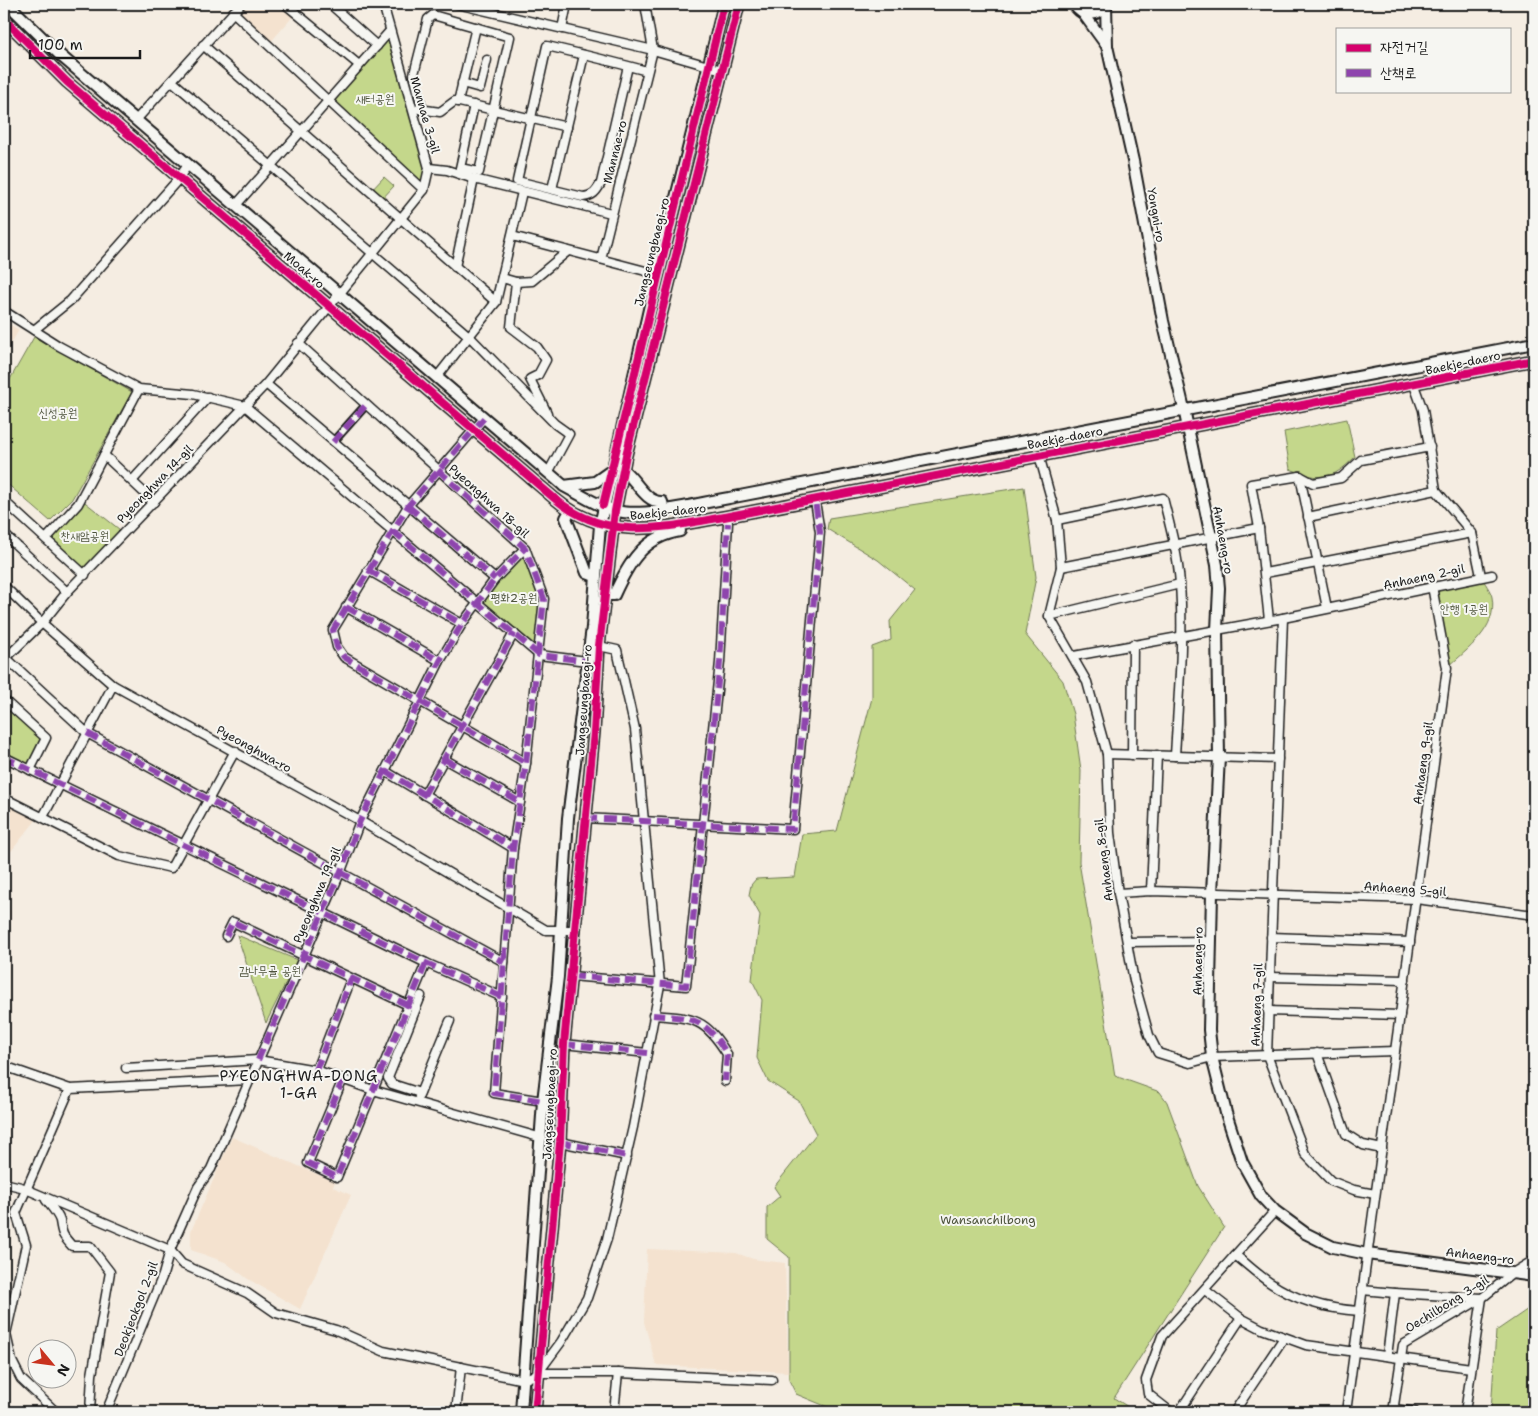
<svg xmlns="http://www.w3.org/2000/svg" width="1538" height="1416" font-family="'Shantell Sans','Poor Story',sans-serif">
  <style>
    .built { fill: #f4e2cf }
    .green { fill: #c4d78b; stroke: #707a54 }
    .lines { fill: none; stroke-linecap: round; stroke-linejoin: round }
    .pedestrian-casing { stroke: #1c1c1c; stroke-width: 10 }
    .minor-casing { stroke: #1c1c1c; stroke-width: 11 }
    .tertiary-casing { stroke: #1c1c1c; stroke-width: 14 }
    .pedestrian { stroke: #f6f6f2; stroke-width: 6 }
    .minor { stroke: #f6f6f2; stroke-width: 8 }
    .tertiary { stroke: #f6f6f2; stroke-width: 10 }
    .quiet { stroke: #8e44ad; stroke-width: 6; stroke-dasharray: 12 6; stroke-linecap: butt }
    .cycleway-casing { stroke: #f6f6f2; stroke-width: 11 }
    .cycleway { stroke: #d6006c; stroke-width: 8 }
    .labels { text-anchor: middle; stroke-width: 4; stroke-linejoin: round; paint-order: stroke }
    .park-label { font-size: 12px; fill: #4e543d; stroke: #f6f6f2 }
    .street-label { font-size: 12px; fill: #1c1c1c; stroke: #f6f6f2 }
    .quarter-label { font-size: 15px; letter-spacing: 1px; fill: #1c1c1c; stroke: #f6f6f2 }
  </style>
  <rect width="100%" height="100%" fill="#f5ede2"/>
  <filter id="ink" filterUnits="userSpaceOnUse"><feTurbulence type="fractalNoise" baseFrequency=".02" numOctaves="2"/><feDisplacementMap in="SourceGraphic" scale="10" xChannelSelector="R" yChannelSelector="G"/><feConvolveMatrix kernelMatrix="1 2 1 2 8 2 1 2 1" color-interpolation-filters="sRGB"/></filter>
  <g filter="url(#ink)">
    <g class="built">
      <polygon points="241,4 285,4 296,13 268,45 233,12"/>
      <polygon points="4,321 19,330 4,356"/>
      <polygon points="4,803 37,819 4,860"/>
      <polygon points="4,898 11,912 4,951"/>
      <polygon points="232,1137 335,1182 333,1187 351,1195 300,1309 248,1279 225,1262 191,1250 191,1231"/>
      <polygon points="647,1249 736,1253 753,1259 785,1263 788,1372 656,1365 644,1322"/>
    </g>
    <g class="green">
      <polygon points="390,31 429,168 424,190 327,100"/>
      <polygon points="384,177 394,186 380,201 370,192"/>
      <polygon points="34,337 132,392 72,499 50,521 4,481 4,390"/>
      <path d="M1347,419L1355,457C1331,481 1321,481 1290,469L1284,432Z"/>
      <polygon points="1024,487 1036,577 1025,634 1063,681 1073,714 1081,770 1079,862 1115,1076 1160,1092 1167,1102 1198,1186 1224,1227 1114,1398 1136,1412 830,1412 830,1408 796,1394 789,1380 789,1257 767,1239 767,1207 780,1196 774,1187 816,1134 799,1101 768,1081 757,1058 762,1000 752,980 760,915 749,895 751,885 756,879 795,877 802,834 837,831 872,698 872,647 891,640 890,621 915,590 878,560 827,529 829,518"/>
      <polygon points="81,499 124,533 85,575 46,539"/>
      <polygon points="525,548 544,599 539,655 478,603"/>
      <path d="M1481,576C1484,582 1491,591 1492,597C1498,629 1467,649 1447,668L1432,586Z"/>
      <polygon points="4,700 46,738 30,770 4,757"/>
      <polygon points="237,935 297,960 266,1023"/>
      <polygon points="1531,1307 1534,1307 1534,1412 1491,1412 1496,1331"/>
    </g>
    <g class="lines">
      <g class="pedestrian-casing">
        <polyline id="pedestrian" points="333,442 366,405"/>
      </g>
      <g class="minor-casing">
        <g id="minor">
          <polyline points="285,4 359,65"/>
          <polyline points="330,4 377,46"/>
          <polyline points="457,4 653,50 722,70"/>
          <polyline points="233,12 424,190"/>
          <polyline points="562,29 567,4"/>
          <polyline points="203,45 496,302"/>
          <path d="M628,66L601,183C596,192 593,196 583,197L517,181L547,46C581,54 614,62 647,71"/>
          <polyline points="172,81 470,337 555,424 569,434 548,473"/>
          <polyline points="462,83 480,88 487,60"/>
          <polyline points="458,102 476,27"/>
          <polyline points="422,108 414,74 428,19 433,15 510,37 479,172 460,168 474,105"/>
          <polyline points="419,109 440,112 455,101 567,127"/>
          <polyline points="136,120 241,4"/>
          <polyline points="429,168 447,170 474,179 611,213"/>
          <polyline points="552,189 584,55"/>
          <polyline points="236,205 390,31"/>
          <polyline points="512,236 657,274"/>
          <polyline points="601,259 653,50 645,4"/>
          <polyline points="455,267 474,179"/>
          <polyline points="502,278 516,282 511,327 537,347 546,360 538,375 530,379 547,413"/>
          <polyline points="516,282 532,281 568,251"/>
          <polyline points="4,311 59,346 139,389 193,394 245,406 539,655 587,661"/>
          <polyline points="34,330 71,300 175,183 188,165"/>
          <polyline points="298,343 525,548 544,599 526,763 513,848 494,1093 543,1101"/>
          <polyline points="437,377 496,302 522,192"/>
          <polyline points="266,384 495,579"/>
          <polyline points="1414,385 1423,410 1436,490 1472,533 1481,576"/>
          <polyline points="484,418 408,506 333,630 337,647 344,657 526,763"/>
          <polyline points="104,455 154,502"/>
          <polyline points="1039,455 1057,520 1061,567 1049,616 1087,682 1107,754 1110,833 1118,893 1134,981 1149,1035 1158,1053 1190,1063 1212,1057 1395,1051"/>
          <polyline points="1300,476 1327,608"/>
          <polyline points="132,481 208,397"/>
          <polyline points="4,501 85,575"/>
          <polyline points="1308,517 1436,490"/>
          <path d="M1057,520L1163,498C1170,526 1178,555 1180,584C1184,641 1178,699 1175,756"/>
          <polyline points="1259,528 1269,620"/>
          <polyline points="4,534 67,592"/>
          <polyline points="46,539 78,504 139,389"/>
          <polyline points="1061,567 1259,528 1251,484 1300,476 1313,483 1341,478 1361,460 1430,447"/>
          <polyline points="368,570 462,624"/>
          <polyline points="1265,573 1472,533"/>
          <polyline points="4,586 42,623 113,685 360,821 546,930 575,930"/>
          <polyline points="346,607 440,661"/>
          <polyline points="1049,616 1180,584"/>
          <polyline points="1283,618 1267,1055 1305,1154 1331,1181 1354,1190 1375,1194"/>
          <polyline points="4,656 87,733 504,962"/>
          <polyline points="1074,656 1283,618 1492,575"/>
          <polyline points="4,660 42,623 67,592 266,384 424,190 429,168 383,4"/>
          <polyline points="4,700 46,738 30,770"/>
          <polyline points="1107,754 1278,759"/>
          <polyline points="1132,755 1133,644"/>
          <polyline points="4,757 426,963 502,997"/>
          <polyline points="444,759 520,802"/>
          <polyline points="385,771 513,848"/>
          <polyline points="424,795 514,633"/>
          <polyline points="4,798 119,856 171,868 235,751"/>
          <polyline points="43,817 113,685"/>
          <polyline points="585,818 793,829 820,532 815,501"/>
          <polyline points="1151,891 1157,755"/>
          <polyline points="1118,893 1151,891 1416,899 1534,915"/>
          <polyline points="226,936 233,922 410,1006"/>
          <polyline points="1271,937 1410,942"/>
          <polyline points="1128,942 1210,941"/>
          <polyline points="571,976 686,986 720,662 728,523"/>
          <polyline points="1270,977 1405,980"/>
          <polyline points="1268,1011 1400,1015"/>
          <path d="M653,1015C694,1018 705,1018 727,1054L725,1081"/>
          <polyline points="564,1044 647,1053"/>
          <polyline points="1317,1053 1346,1134 1363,1145 1382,1149"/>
          <polyline points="4,1066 70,1089 249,1080"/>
          <polyline points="126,1068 258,1060 316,1070 373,1090 542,1138"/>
          <polyline points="316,1070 351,979"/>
          <polyline points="343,1079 308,1163 337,1177 426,963"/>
          <polyline points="420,1093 392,1084 388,1078 421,996"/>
          <polyline points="419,1096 450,1021"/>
          <polyline points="560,1142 627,1156"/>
          <polyline points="4,1183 21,1187 170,1250 182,1264 247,1293 276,1313 336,1330 383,1351 524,1380 538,1373 618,1373 772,1380"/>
          <path d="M46,1200C50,1205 58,1214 60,1221C62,1234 62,1235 72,1246H90L110,1272L92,1375L90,1412"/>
          <path d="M1235,1255C1247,1264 1257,1274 1269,1282C1296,1301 1327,1309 1360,1311"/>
          <polyline points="1205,1290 1241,1318 1262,1329 1306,1345 1471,1368"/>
          <polyline points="1362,1290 1395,1293"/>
          <polyline points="1387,1356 1395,1293 1482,1298 1465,1412"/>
          <polyline points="538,1373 561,1342 587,1298 607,1239 633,1127 660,985 635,729 617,650 599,646"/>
          <polyline points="1394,1409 1415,1412"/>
          <polyline points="56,1412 21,1379 12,1361 6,1334 26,1245 16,1213 70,1089"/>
          <polyline points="106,1412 163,1275 170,1250 198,1187 211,1169 341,871 360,821 440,661 462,624 495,579 525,548"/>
          <polyline points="456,1412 461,1367"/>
          <polyline points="614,1412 618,1373"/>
          <polyline points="1171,1412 1148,1394 1146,1380 1162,1336 1275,1211"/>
          <polyline points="1179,1412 1241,1318"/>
          <polyline points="1234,1412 1283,1339"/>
          <polyline points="1346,1412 1447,668 1432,586"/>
          <polyline points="1393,1412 1403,1345 1482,1298 1513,1273 1534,1260"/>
        </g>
      </g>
      <g class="tertiary-casing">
        <g id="tertiary">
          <path d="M8,4L61,56L564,486C581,495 599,507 617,511C645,518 699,503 729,498L1534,343"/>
          <path d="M1074,4C1082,18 1098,17 1107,4"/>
          <polyline points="1106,5 1107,46 1133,161 1163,321 1184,409 1217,565 1219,588 1217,630 1219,757 1212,893 1209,1030 1212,1057 1226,1113 1242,1162 1261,1196 1275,1211 1305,1233 1333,1247 1367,1254 1534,1276"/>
          <polyline points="1083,13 1107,46"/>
          <path d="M4,19L67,82L554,498C608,544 665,527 729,516L1534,360"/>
          <path d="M623,470C635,478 645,503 662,502L664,509"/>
          <polyline points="564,486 595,482 612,470"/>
          <polyline points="570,511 566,518 587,573 595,576"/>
          <path d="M605,595H614C628,564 643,537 680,531"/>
          <polyline points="521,1412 543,1101 558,977 568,818 592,627 600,525 657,274 724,4"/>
          <polyline points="535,1412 560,1142 564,1044 594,732 599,646 615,511 626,455 739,4"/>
        </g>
      </g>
      <use href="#pedestrian" class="pedestrian"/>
      <use href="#minor" class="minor"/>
      <use href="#tertiary" class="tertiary"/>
      <g class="quiet">
        <polyline points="484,418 408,506 333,630 337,647 344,657 526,763"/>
        <polyline points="333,442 366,405"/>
        <polyline points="438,470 525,548 544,599 526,763 513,848 494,1093 543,1101"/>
        <polyline points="408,506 495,579"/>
        <polyline points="393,531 539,655 587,661"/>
        <polyline points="368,570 462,624"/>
        <polyline points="346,607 440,661"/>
        <polyline points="87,733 504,962"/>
        <polyline points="4,757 426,963 502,997"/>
        <polyline points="444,759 520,802"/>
        <polyline points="385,771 513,848"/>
        <polyline points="424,795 514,633"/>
        <polyline points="585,818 793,829 820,532 815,501"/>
        <polyline points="226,936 233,922 410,1006"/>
        <polyline points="571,976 686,986 720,662 728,523"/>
        <path d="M653,1015C694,1018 705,1018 727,1054L725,1081"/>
        <polyline points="564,1044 647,1053"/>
        <polyline points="258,1060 341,871 360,821 440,661 462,624 495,579 525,548"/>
        <polyline points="316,1070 351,979"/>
        <polyline points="343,1079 308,1163 337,1177 426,963"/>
        <polyline points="560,1142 627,1156"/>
      </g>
      <g class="cycleway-casing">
        <g id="cycleway">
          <path d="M4,19L67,82L554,498C608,544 665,527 729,516L1534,360"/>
          <polyline points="603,505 724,4"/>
          <polyline points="535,1412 560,1142 564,1044 594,732 599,646 615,511 626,455 739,4"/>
        </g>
      </g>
      <use href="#cycleway" class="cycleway"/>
    </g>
  </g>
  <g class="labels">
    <g class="park-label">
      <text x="375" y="103">새터공원</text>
      <text x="58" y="417">신성공원</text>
      <text x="85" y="540">찬새암공원</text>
      <text x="514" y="602">평화2공원</text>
      <text x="1464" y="613">안행 1공원</text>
      <text x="270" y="975">감나무골 공원</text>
      <text x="988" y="1224">Wansanchilbong</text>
    </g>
    <g class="street-label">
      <text transform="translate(425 115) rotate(74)" y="4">Mannae 3-gil</text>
      <text transform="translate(615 152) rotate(-76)" y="4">Mannae-ro</text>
      <text transform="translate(1156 215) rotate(80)" y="4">Yongni-ro</text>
      <text transform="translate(652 252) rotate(-76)" y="4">Jangseungbaegi-ro</text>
      <text transform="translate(304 270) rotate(41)" y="4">Moak-ro</text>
      <text transform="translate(1463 363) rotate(-12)" y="4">Baekje-daero</text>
      <text transform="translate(1065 438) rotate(-11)" y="4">Baekje-daero</text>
      <text transform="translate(155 484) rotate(-46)" y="4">Pyeonghwa 14-gil</text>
      <text transform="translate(489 501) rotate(42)" y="4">Pyeonghwa 18-gil</text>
      <text transform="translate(668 512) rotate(-6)" y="4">Baekje-daero</text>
      <text transform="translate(1223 540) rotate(80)" y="4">Anhaeng-ro</text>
      <text transform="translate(1424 577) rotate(-12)" y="4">Anhaeng 2-gil</text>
      <text transform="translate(584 700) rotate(-86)" y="4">Jangseungbaegi-ro</text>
      <text transform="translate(254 749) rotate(29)" y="4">Pyeonghwa-ro</text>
      <text transform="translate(1423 763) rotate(-82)" y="4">Anhaeng 9-gil</text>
      <text transform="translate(1104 860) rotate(-97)" y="4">Anhaeng 8-gil</text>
      <text transform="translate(1405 889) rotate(4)" y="4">Anhaeng 5-gil</text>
      <text transform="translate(317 895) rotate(-67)" y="4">Pyeonghwa 19-gil</text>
      <text transform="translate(1198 961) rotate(-89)" y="4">Anhaeng-ro</text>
      <text transform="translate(1257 1005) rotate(-88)" y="4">Anhaeng 7-gil</text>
      <text transform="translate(550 1104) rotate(-87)" y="4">Jangseungbaegi-ro</text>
      <text transform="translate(1480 1256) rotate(7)" y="4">Anhaeng-ro</text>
      <text transform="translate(1447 1304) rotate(-32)" y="4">Oechilbong 3-gil</text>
      <text transform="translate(136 1309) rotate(-69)" y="4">Deokjeokgol 2-gil</text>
    </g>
    <g class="quarter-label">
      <text x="299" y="1081">PYEONGHWA-DONG<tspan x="299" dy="17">1-GA</tspan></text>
    </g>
  </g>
  <rect width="1538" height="1416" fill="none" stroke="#f6f6f2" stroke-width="20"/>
  <rect x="10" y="10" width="1518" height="1396" fill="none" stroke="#1c1c1c" stroke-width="2" filter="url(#ink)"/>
  <rect x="1336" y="28" width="175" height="65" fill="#f6f6f2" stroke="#9f9f9c"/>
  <rect x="1346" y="44" width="25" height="8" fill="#d6006c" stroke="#9f9f9c"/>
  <text x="1380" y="52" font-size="15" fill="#1c1c1c">자전거길</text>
  <rect x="1346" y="69" width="25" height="8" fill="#8e44ad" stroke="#9f9f9c"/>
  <text x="1380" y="78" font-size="15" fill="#1c1c1c">산책로</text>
  <g transform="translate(52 1364) rotate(119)"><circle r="24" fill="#f6f6f2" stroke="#9f9f9c"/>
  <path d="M0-4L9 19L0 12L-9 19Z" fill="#c8321e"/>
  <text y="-8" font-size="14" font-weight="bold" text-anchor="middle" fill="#1c1c1c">N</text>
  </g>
  <path d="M30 50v8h110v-8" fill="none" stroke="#1c1c1c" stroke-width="2.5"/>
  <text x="38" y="50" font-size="15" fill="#1c1c1c" stroke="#f6f6f2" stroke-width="4" paint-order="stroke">100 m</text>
</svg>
